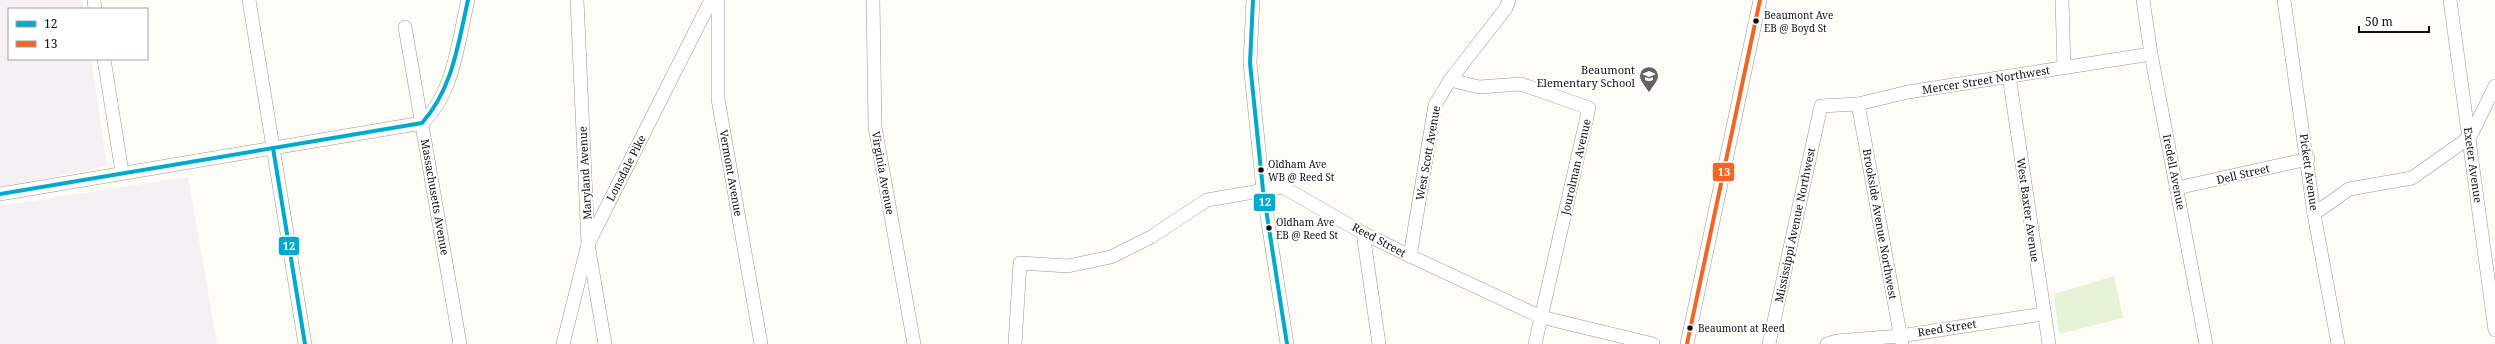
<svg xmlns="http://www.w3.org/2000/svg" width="2495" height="344" font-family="'Noto Serif',serif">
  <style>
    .industrial { fill: #f5f0f3 }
    .green { fill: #e7f3d7 }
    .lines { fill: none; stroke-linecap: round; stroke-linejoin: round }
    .minor-casing { stroke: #979795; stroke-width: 14 }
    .minor { stroke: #fffffe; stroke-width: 13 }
    .bus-1-casing { stroke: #fff; stroke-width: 7 }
    .bus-2-casing { stroke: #fff; stroke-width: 7 }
    .bus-1 { stroke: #00a9ce; stroke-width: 4 }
    .bus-2 { stroke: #f26522; stroke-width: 4 }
    .bus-dot { fill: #111; stroke: #fff; stroke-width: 1.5 }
    .labels { text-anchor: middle; stroke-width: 4; stroke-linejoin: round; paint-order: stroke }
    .bus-label { font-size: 10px; fill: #111; stroke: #fff; text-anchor: start }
    .poi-label { font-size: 11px; fill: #111; stroke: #fff; text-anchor: end }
    .street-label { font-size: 11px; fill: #111; stroke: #fff }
    .line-badge { stroke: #fff; stroke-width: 1.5 }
    .badge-label { font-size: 11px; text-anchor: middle; font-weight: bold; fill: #fff }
  </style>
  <rect width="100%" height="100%" fill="#fdfcf7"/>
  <g class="industrial">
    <polygon points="0,0 82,0 83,9 9,9 9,59 91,59 107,166 0,188"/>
    <polygon points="188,177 217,344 0,344 0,206"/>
  </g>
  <polygon class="green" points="2114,276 2123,318 2059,334 2054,294"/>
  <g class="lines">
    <g class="minor-casing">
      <g id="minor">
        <polyline points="94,0 95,9"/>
        <polyline points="249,0 305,344"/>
        <polyline points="577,0 588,244 605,344"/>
        <polyline points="718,0 718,99 761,344"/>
        <polyline points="873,0 875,127 914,344"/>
        <polyline points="1253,0 1250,63 1263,190 1287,344"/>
        <polyline points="2062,0 2064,68"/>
        <polyline points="2143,0 2151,54 2206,344"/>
        <polyline points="2284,0 2314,214 2338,344"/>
        <polyline points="2450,0 2495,330"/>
        <polyline points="405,27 460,344"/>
        <polyline points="104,59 122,172"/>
        <polyline points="2009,76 2049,344"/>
        <polyline points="1450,80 1479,87 1521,84 1589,108 1535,344"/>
        <polyline points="1858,104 1902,344"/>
        <polyline points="2177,188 2308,159"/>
        <path d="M0,194L422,123C454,94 458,41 468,0"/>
        <polyline points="2314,214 2349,189 2412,178 2470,137 2495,86"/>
        <polyline points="1363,233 1379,344"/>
        <polyline points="1410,256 1435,105 1450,80 1506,8 1509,0"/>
        <polyline points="563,344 588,244 711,0"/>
        <polyline points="1015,344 1020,263 1068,266 1111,257 1151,237 1207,200 1283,187 1363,233 1410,256 1541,317 1653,344"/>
        <polyline points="1687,344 1760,0"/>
        <polyline points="1769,344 1821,106 1858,104 1908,92 2151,54"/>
        <polyline points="1827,344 1837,341 1900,336 2043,314"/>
      </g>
    </g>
    <use href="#minor" class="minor"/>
    <g class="bus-1-casing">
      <g id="bus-1">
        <polyline points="1253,0 1250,63 1263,190 1287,344"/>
        <polyline points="273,148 305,344"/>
        <path d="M0,194L422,123C453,88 458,44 468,0"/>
      </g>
    </g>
    <g class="bus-2-casing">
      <polyline id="bus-2" points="1687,344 1760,0"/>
    </g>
    <use href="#bus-1" class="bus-1"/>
    <use href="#bus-2" class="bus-2"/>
  </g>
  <defs>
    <g id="school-pin" transform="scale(1)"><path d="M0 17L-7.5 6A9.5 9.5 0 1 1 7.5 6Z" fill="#646362" stroke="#fff"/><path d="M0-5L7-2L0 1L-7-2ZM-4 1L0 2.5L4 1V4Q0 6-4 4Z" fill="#fff"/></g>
  </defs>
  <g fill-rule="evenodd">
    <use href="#school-pin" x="1649" y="76"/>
  </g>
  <g class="bus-dot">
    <circle cx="1756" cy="21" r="3.5"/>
    <circle cx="1261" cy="170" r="3.5"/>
    <circle cx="1269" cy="228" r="3.5"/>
    <circle cx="1690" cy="328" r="3.5"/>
  </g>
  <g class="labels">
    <g class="bus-label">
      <text x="1764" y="19">Beaumont Ave<tspan x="1764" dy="13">EB @ Boyd St</tspan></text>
      <text x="1268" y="168">Oldham Ave<tspan x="1268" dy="13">WB @ Reed St</tspan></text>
      <text x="1276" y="226">Oldham Ave<tspan x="1276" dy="13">EB @ Reed St</tspan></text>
      <text x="1698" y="332">Beaumont at Reed</text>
    </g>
    <g class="poi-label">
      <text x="1635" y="74">Beaumont<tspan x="1635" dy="13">Elementary School</tspan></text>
    </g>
    <g class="street-label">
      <text transform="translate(1986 80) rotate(-9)" y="4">Mercer Street Northwest</text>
      <text transform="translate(1428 153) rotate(-80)" y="4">West Scott Avenue</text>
      <text transform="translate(2473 165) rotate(82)" y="4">Exeter Avenue</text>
      <text transform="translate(1576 167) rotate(-77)" y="4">Jourolman Avenue</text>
      <text transform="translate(626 168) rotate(-63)" y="4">Lonsdale Pike</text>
      <text transform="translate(2174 172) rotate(79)" y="4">Iredell Avenue</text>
      <text transform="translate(2309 172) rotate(82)" y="4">Pickett Avenue</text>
      <text transform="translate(585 173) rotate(-93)" y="4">Maryland Avenue</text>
      <text transform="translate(731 173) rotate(80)" y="4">Vermont Avenue</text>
      <text transform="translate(883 173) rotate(80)" y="4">Virginia Avenue</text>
      <text transform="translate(2243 174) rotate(-13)" y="4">Dell Street</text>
      <text transform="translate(435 197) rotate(80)" y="4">Massachusetts Avenue</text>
      <text transform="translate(2028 210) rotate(82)" y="4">West Baxter Avenue</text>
      <text transform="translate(1880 224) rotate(80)" y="4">Brookside Avenue Northwest</text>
      <text transform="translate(1795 225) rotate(-78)" y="4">Mississippi Avenue Northwest</text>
      <text transform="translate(1379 240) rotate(28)" y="4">Reed Street</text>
      <text transform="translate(1947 328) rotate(-9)" y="4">Reed Street</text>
    </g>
  </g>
  <g class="line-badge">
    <rect x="1712" y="162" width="23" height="20" rx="4" fill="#f26522"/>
    <rect x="1253" y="193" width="23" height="19" rx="4" fill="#00a9ce"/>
    <rect x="278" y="236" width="22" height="20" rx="4" fill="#00a9ce"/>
  </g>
  <g class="badge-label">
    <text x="1724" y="176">13</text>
    <text x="1265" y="206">12</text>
    <text x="289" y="250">12</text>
  </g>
  <rect x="8" y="8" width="140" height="52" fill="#ffffff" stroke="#a0a0a0"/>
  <rect x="16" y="21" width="20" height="6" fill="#00a9ce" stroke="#a0a0a0"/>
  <text x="44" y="28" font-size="12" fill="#111111">12</text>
  <rect x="16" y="41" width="20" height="6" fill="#f26522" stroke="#a0a0a0"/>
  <text x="44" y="48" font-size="12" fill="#111111">13</text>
  <path d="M2359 26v6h70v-6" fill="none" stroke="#111111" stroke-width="2"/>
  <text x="2365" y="26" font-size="12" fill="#111111" stroke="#ffffff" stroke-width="3" paint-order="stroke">50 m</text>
</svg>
